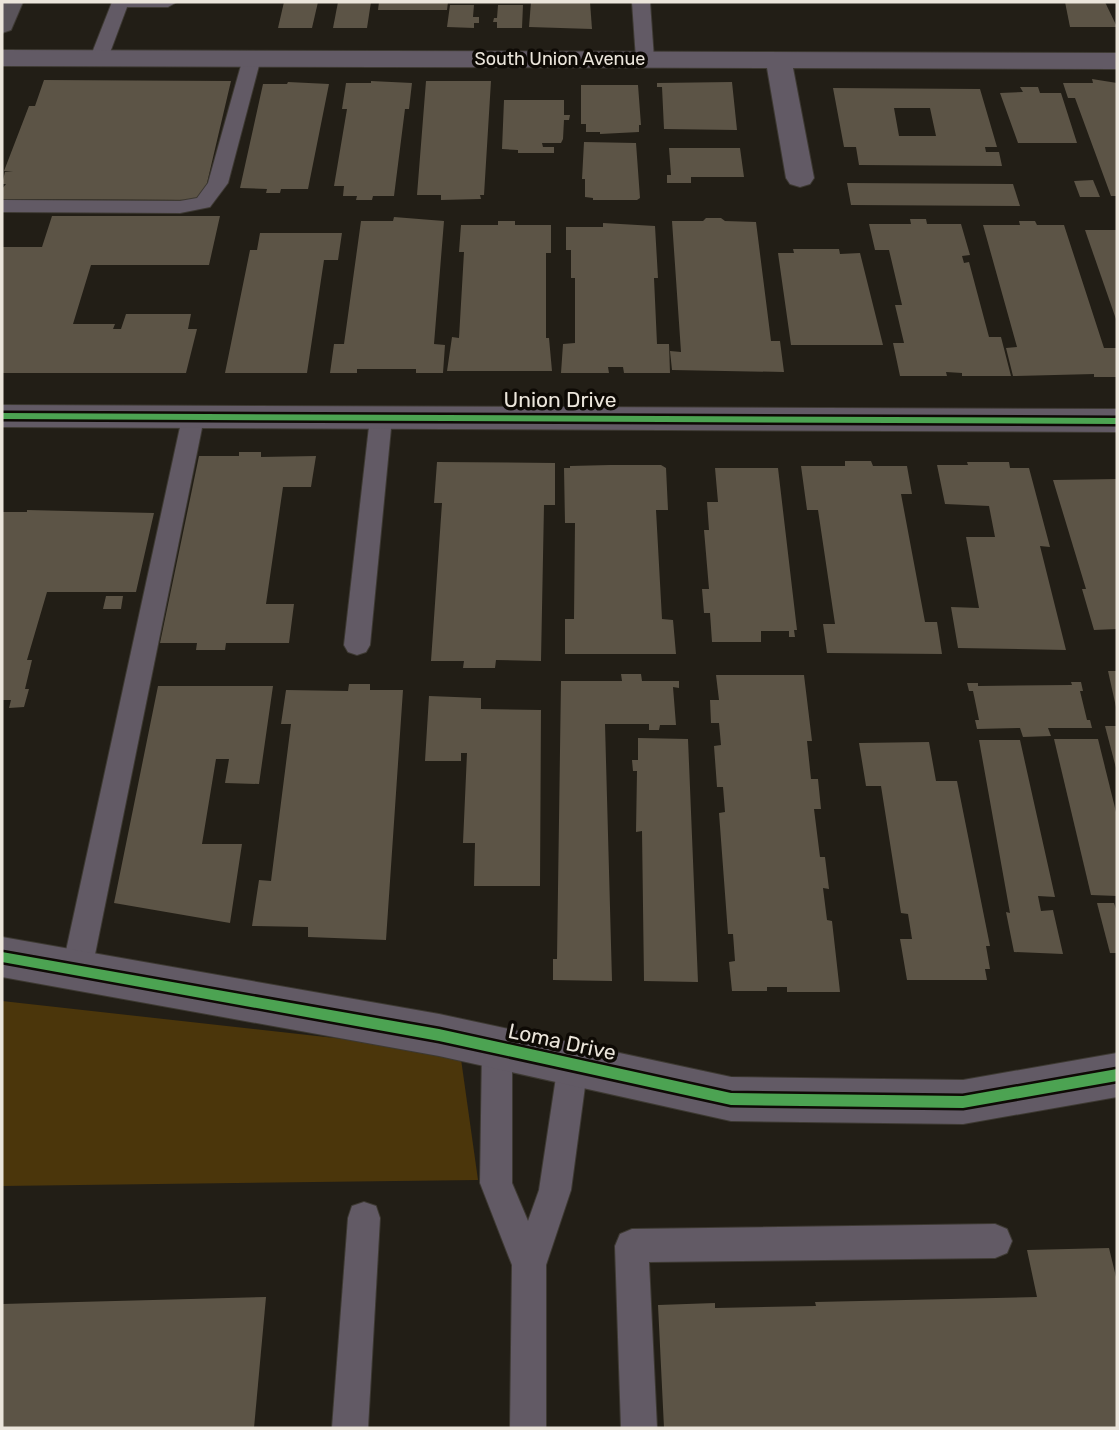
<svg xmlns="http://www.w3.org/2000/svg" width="1119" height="1430" font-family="Rubik,sans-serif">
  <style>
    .green { fill: #4b360b }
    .building { fill: #5c5446; fill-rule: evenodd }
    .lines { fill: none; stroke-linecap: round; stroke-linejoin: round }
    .lane-casing { stroke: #3d3932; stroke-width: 2 }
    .street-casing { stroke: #3d3932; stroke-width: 2 }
    .secondary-casing { stroke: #3d3932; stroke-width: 2 }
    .lane { fill: #625a65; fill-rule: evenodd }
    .street { fill: #625a65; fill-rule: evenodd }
    .secondary { fill: #5a545a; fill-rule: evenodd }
    .cycleway-casing { stroke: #0e0a05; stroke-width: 5 }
    .cycleway { fill: #4ca352; fill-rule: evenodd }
    .labels { text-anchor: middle; stroke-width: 7; stroke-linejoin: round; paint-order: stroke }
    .far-street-label { font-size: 18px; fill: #ebe5db; stroke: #0e0a05 }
    .street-label { font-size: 21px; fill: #ebe5db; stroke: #0e0a05 }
  </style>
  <rect width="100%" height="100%" fill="#221e16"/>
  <polygon class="green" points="2,1001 460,1052 478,1180 2,1186"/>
  <g class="building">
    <polygon points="284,2 318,2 312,28 278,28"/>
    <polygon points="338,2 371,2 367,28 333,28"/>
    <polygon points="379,2 448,2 447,10 378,10"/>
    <polygon points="531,2 590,2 592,29 529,27"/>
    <polygon points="1065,2 1105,2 1117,27 1070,27"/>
    <polygon points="450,5 474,5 473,17 479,17 479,23 474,23 474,28 447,27"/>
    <polygon points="498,5 523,5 522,28 497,28 497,22 493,22 494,18 497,18"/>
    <polygon points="1092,79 1117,83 1117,196 1111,196 1075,98 1068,98 1063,83 1093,83"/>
    <polygon points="44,80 231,81 203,200 2,199 2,189 6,184 2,184 5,172 13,172 4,171 29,106 35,106"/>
    <polygon points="371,81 412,83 409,109 405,109 394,196 373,196 372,200 356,200 357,196 343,196 344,186 334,186 347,109 342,109 346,83 371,83"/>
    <polygon points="426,81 491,81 484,195 480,195 481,199 441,200 441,195 417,195"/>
    <polygon points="288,82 329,84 308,189 281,189 280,193 266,193 267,189 240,188 263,84 287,84"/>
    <polygon points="732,82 737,130 664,129 662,87 657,87 657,83"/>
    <polygon points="581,85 638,85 641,125 639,125 639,132 600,134 600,132 586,132 586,124 581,124"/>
    <polygon points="1020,87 1038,87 1040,93 1061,93 1077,143 1018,143 1000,93 1023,92"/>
    <path d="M833,88L980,89L997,147H985L986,152H999L1002,166L859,165L856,147H844ZM894,108H930L936,136H899Z"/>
    <polygon points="504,100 564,100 564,115 570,115 569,120 564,120 563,139 561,143 542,143 543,147 554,147 554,153 518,153 518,150 502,149"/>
    <polygon points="584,142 636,143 640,198 637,200 593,200 593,198 585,197 585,179 582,179"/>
    <polygon points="669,148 740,148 744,177 691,177 691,183 667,183 667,175 671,175"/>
    <polygon points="1093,180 1100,197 1080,197 1074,181"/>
    <polygon points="847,183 1013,184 1020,206 851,205"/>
    <polygon points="52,216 220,216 209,265 91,265 73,324 115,324 113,329 121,329 126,314 191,314 188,329 197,329 186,373 2,373 2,247 42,247"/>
    <polygon points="394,217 444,221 434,344 445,345 443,373 416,373 416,369 357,369 357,373 330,373 334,344 344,344 361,221 393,221"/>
    <polygon points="706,218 721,218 725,221 756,222 771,341 780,341 784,372 672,370 670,351 681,352 672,221 703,221"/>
    <polygon points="910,219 926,219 927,224 961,224 970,255 962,256 964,263 969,262 989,337 1001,337 1011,376 962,376 962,373 946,372 947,376 900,376 893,343 904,343 895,305 902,305 889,250 875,250 869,224 911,224"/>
    <polygon points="498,221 515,221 515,225 551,225 551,253 546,253 546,338 549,338 552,371 447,371 452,337 459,338 464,252 459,252 461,225 498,225"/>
    <polygon points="1019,221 1035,221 1037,225 1064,225 1104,348 1116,348 1117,377 1094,377 1094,374 1013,376 1006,348 1017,347 983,225 1020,225"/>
    <polygon points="603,223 655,226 658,278 654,278 657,344 669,344 670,373 624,373 623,367 608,367 609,373 561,373 563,344 575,343 575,278 571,278 571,250 566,250 566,227 603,227"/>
    <polygon points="1085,230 1117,230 1117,322"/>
    <polygon points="260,233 342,233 338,260 324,260 307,373 225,373 250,250 257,250"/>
    <polygon points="793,249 839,249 840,254 860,253 883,345 791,345 778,253 794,253"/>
    <polygon points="239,452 261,452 261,457 316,456 311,487 283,487 266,604 294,604 289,643 226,643 225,650 196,650 197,643 160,643 199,456 239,456"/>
    <polygon points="845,461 871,461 873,466 907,466 912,494 901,494 925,622 937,622 942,654 827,653 823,624 835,624 818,510 807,510 801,466 845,466"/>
    <polygon points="437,462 555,463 555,505 544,505 541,661 496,660 495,668 463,668 464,661 431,661 442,503 434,503"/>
    <polygon points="967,462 1009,462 1010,468 1029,468 1050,547 1040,546 1066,650 958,648 951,607 979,608 966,537 995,537 989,506 945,504 937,465 968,465"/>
    <polygon points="610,465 661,465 666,468 668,510 656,510 662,619 673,620 676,654 565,654 565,619 574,619 575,523 565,523 564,468 570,468 570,466"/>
    <polygon points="715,468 778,468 797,630 794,630 795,637 789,637 789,631 761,631 761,642 712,642 710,613 704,613 702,589 709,589 704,530 709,530 707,502 718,502"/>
    <polygon points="1117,479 1117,629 1094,630 1082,589 1086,589 1053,480"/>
    <polygon points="27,510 154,513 136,592 47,592 27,660 32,660 25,689 29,689 24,707 9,708 11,700 2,700 2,512 27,512"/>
    <polygon points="106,596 123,596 121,609 103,609"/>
    <polygon points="1108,671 1117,671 1117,707 1116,707"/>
    <polygon points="621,674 641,674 642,681 679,681 679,688 673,687 676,725 660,725 659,730 649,730 649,724 605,724 612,981 553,980 553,959 557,959 561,681 622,681"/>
    <polygon points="716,675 804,675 812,741 807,741 811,779 818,779 821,809 814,809 820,857 825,857 829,889 823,888 827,920 832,921 840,992 787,992 787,987 767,987 767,991 732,991 729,962 735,961 733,934 728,934 719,813 725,812 723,787 717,787 714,746 721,745 719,723 711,723 710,700 719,700"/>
    <polygon points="1071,682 1081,682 1083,691 1080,691 1087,720 1090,720 1092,728 1048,728 1051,736 1023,737 1020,728 977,729 975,720 979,720 973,691 969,691 967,683 978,683 978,686 1072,685"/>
    <polygon points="349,684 370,684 370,690 403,690 386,940 308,937 308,927 252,926 259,880 271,881 291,724 281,724 286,690 348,691"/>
    <polygon points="158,686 273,686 259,784 225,783 229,759 216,759 202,844 242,844 230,923 114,903"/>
    <polygon points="429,696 481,698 481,709 541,710 540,886 474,886 475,843 463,843 467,753 461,753 461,761 425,761"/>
    <polygon points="1105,726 1117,726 1117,768 1116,768"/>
    <polygon points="638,738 688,739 698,982 644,981 642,831 636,832 637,771 633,771 632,760 638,760"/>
    <polygon points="1054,739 1098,739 1117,816 1117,896 1091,895"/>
    <polygon points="979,740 1020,740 1055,897 1038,896 1041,911 1053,910 1063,954 1014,952 1006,912 1010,913"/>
    <polygon points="929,742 936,781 957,781 990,946 986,946 990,969 985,969 987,980 907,980 900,939 912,939 908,914 901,913 881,786 866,786 859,743"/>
    <polygon points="1097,903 1114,903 1117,912 1117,953 1110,953"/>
    <polygon points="1109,1248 1117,1281 1117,1428 664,1428 658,1305 715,1303 715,1308 816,1306 815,1302 1037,1297 1027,1250"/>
    <polygon points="266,1297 254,1428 2,1428 2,1304"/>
  </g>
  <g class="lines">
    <g class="lane-casing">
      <g id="lane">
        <polygon points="112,2 177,2 168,7 127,7 108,58 99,63 93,62 90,58"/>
        <polygon points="632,2 650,2 654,59 651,63 645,64 636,59"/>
        <polygon points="252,53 261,58 228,183 210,207 180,213 2,212 2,200 180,201 197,198 208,183 243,58"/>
        <polygon points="193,410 201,412 204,418 92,969 87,979 77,983 67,979 62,969 182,418 185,412"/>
        <polygon points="381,410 389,412 392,418 370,645 366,652 357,655 348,652 344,645 370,418 373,412"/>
        <polygon points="497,1033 508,1038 512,1048 512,1183 528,1221 539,1190 558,1064 562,1054 573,1049 584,1054 588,1064 571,1190 546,1265 546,1428 510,1428 512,1265 480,1183 482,1048 486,1038"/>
        <polygon points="364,1202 376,1206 380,1218 368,1428 332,1428 348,1218 352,1206"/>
        <polygon points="995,1224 1007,1229 1012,1241 1007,1253 995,1258 649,1262 657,1428 621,1428 615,1246 620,1234 632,1229"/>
      </g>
    </g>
    <g class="street-casing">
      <g id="street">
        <polygon points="2,50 1117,53 1117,69 793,68 814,178 810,184 800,187 790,184 786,178 767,68 2,66"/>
        <polygon points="2,405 1117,409 1117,432 2,427"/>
        <polygon points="2,937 439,1014 731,1077 963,1080 1117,1053 1117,1097 963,1124 731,1121 439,1056 2,977"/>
      </g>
    </g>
    <g class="secondary-casing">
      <polygon id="secondary" points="2,2 23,2 11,30 2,33"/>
    </g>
    <use href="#lane" class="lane"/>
    <use href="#street" class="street"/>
    <use href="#secondary" class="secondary"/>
    <g class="cycleway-casing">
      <g id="cycleway">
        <polygon points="2,413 1117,418 1117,424 2,419"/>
        <polygon points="2,952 439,1029 731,1093 963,1096 1117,1069 1117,1081 963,1108 731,1105 439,1041 2,962"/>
      </g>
    </g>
    <use href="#cycleway" class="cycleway"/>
  </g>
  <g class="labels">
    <g class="far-street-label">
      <text x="560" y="65">South Union Avenue</text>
    </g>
    <g class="street-label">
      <text x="560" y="407">Union Drive</text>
      <text transform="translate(562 1042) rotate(12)" y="7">Loma Drive</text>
    </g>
  </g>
  <rect width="1119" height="1430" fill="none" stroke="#ebe5db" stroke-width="7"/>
</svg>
